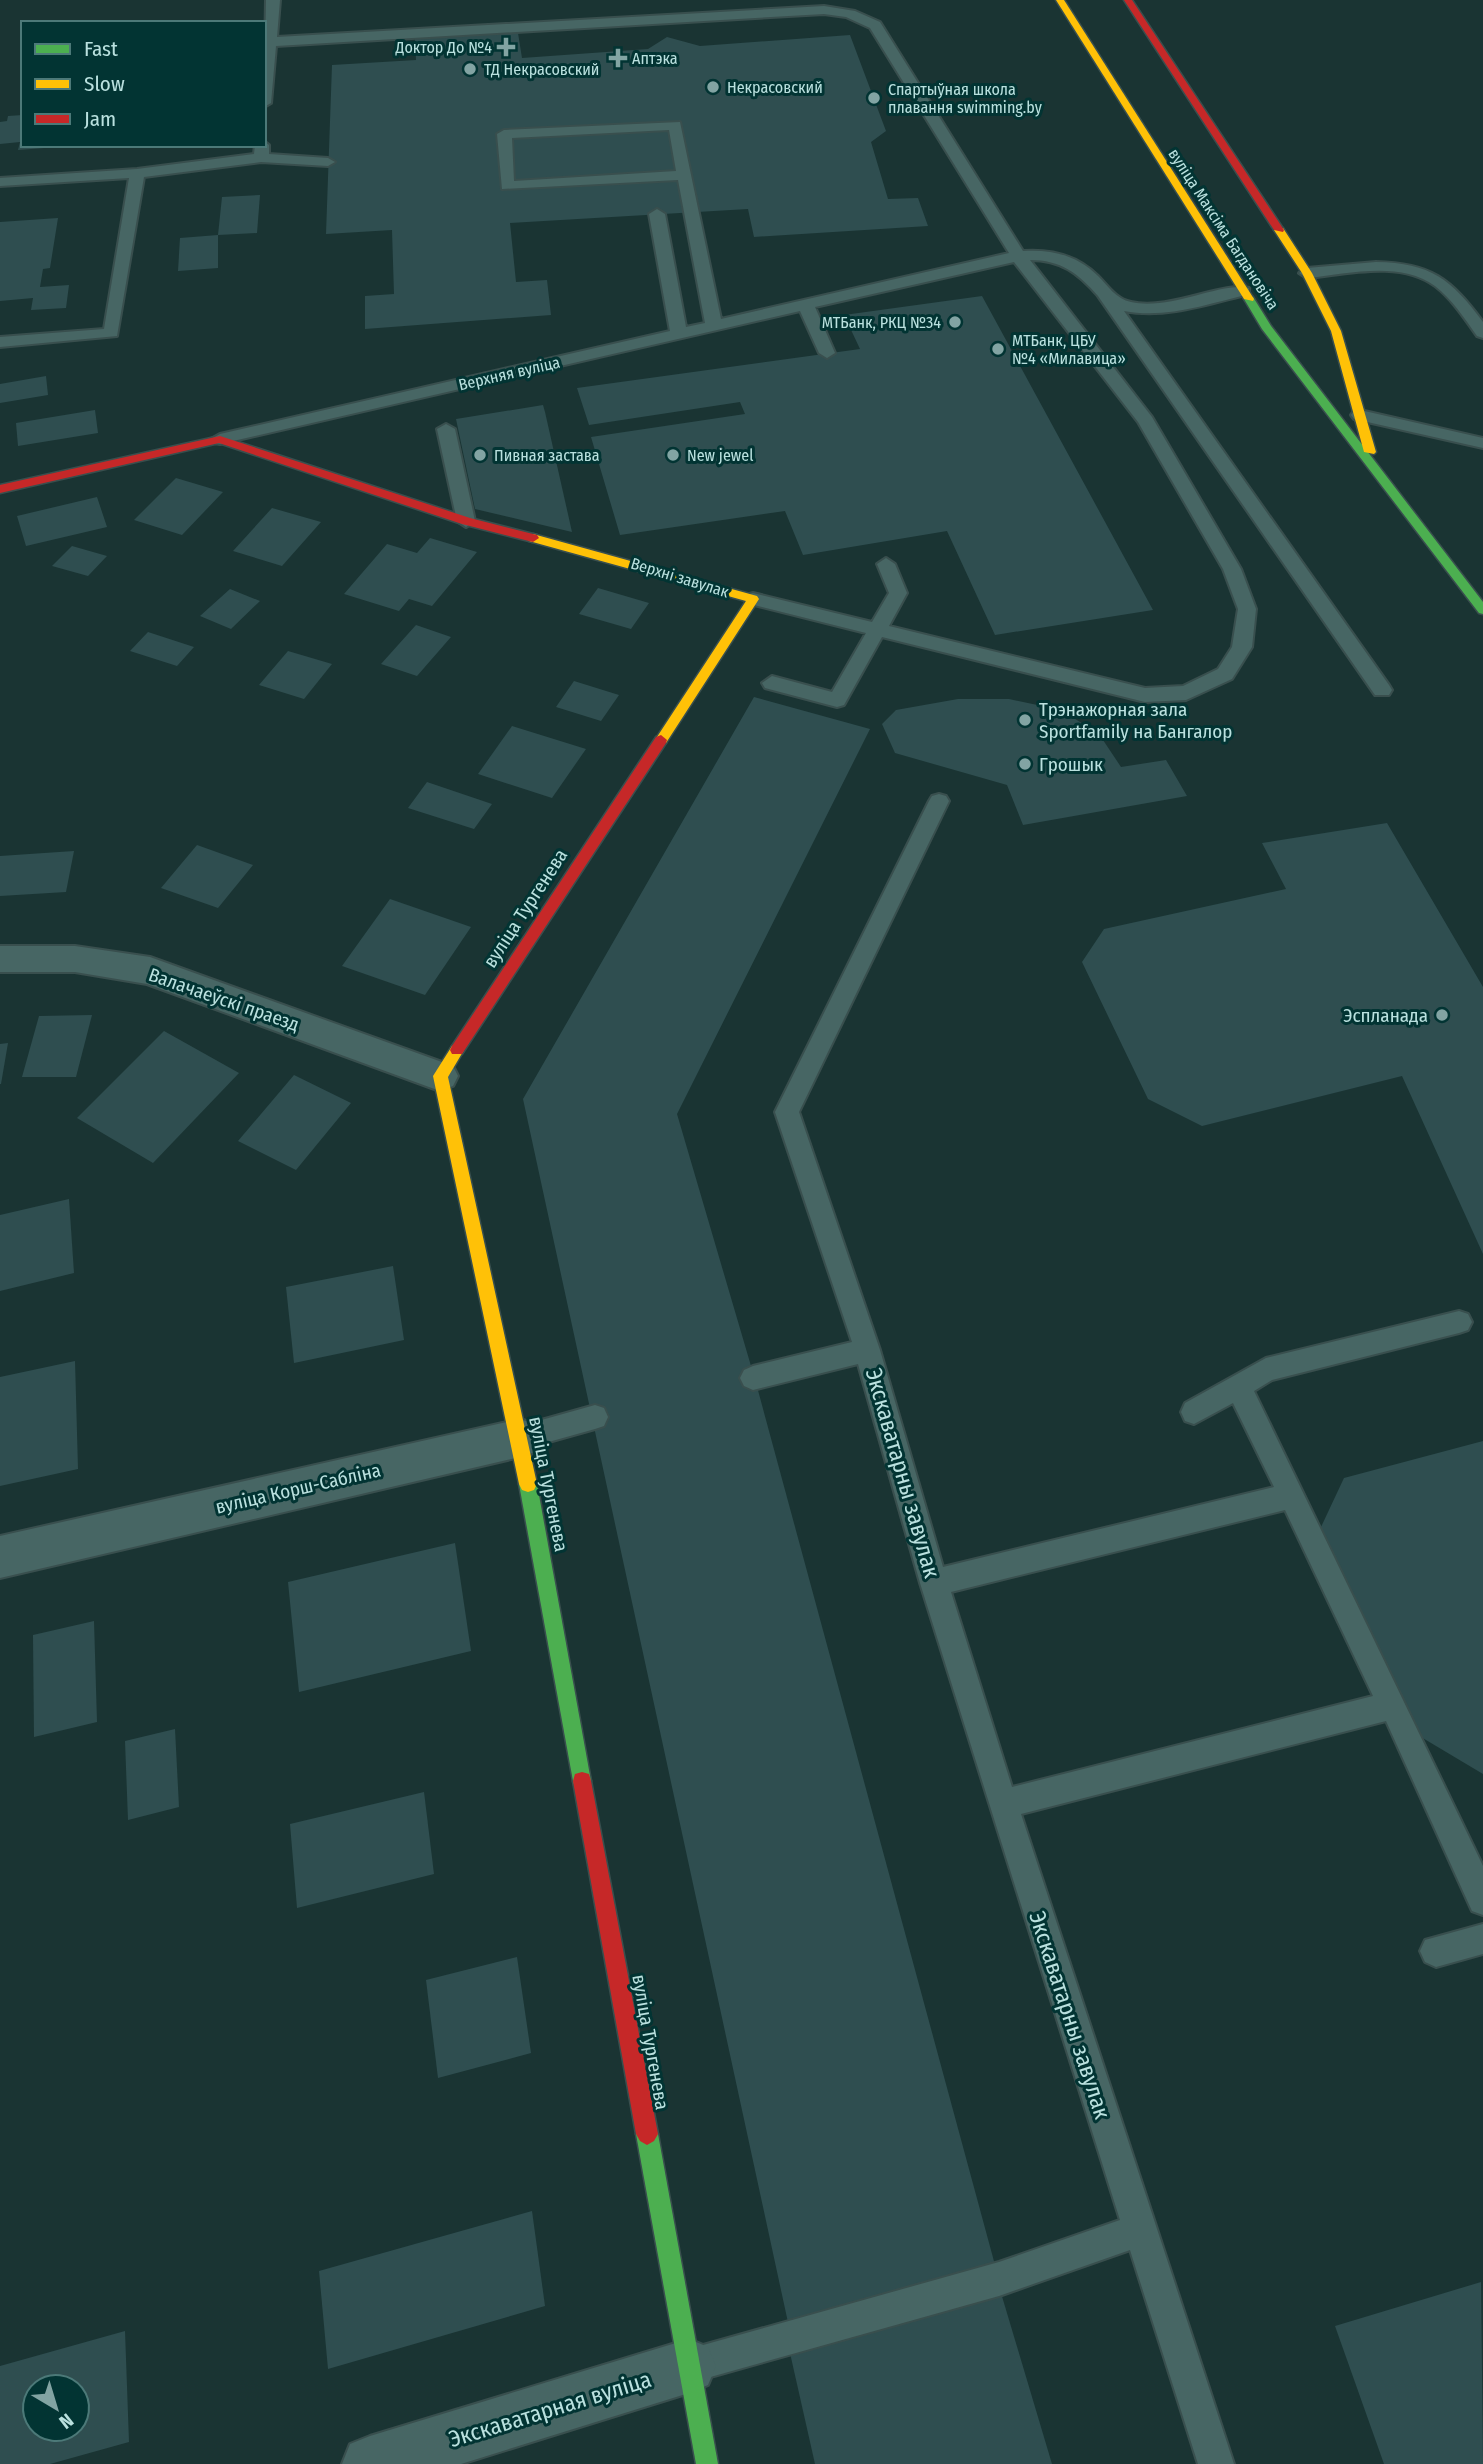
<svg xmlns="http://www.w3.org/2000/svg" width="1483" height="2464" font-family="'Fira Sans Condensed',sans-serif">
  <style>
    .building { fill: #2f4e50; fill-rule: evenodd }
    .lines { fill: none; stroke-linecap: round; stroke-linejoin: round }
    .lane-casing { stroke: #394f4e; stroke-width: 4 }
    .street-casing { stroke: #394f4e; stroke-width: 4 }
    .fast-casing { stroke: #394f4e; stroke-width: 3 }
    .slow-casing { stroke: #394f4e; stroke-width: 3 }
    .jam-casing { stroke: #394f4e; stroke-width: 3 }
    .lane { fill: #476664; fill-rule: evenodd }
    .street { fill: #476664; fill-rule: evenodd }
    .fast { fill: #4caf50; fill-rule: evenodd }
    .slow { fill: #ffc107; fill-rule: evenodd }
    .jam { fill: #c62828; fill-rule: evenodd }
    .poi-dot { fill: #82a4a3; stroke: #023433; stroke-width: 2.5 }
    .labels { text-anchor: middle; stroke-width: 6; stroke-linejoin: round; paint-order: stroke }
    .far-poi-label { font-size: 16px; fill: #bae1df; stroke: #023433; text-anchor: start }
    .far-street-label { font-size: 16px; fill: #bae1df; stroke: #023433 }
    .poi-label { font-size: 19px; fill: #bae1df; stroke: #023433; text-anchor: start }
    .street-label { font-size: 19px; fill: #bae1df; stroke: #023433 }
    .near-street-label { font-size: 23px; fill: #bae1df; stroke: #023433 }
  </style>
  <rect width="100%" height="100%" fill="#1a3433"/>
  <g class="building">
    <polygon points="518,33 522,58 648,49 667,37 700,46 850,35 886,131 871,142 888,199 918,198 928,226 754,237 748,209 510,223 516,282 547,280 551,315 365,329 365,296 394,294 392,230 326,234 332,65 416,60 415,39"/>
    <polygon points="23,115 23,145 57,147 18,150 20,142 0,144 0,122 7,121 8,116"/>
    <polygon points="260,195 257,233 218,235 222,197"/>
    <polygon points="58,218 50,268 43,269 40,287 69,285 66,308 31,310 33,298 0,301 0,222"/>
    <polygon points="218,235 218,268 178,271 180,238"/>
    <polygon points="982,296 1153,610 995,635 947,531 803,555 785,511 620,535 591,437 745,414 740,402 589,425 577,388 860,349 844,315"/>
    <polygon points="46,376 48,395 0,403 0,384"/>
    <polygon points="543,405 545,412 572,532 475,509 456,419"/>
    <polygon points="95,410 98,433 18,446 16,423"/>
    <polygon points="176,478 223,492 182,535 134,520"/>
    <polygon points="97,497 107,527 26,546 17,516"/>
    <polygon points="272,508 321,522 282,566 233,551"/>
    <polygon points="430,538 477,552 432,606 409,599 399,611 344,594 387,544 417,553"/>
    <polygon points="72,546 107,556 88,576 52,566"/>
    <polygon points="598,588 649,603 631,629 579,614"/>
    <polygon points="230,589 260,601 231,629 200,616"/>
    <polygon points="416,625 451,637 417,676 381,664"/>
    <polygon points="148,632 194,647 177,666 130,651"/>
    <polygon points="288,651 332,664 304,699 259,685"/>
    <polygon points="574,681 619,695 601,721 556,707"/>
    <polygon points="754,697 870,729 677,1114 756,1383 995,2265 789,2327 523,1099"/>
    <polygon points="958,699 1009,699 1061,710 1099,734 1121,767 1166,760 1187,796 1023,825 1007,785 895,753 882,724 896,710"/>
    <polygon points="512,726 586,749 552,798 478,774"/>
    <polygon points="427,782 492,804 474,829 408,808"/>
    <polygon points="1387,823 1483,987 1483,1254 1402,1076 1202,1126 1148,1099 1082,962 1104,929 1286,889 1262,843"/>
    <polygon points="197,845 253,865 218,908 161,888"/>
    <polygon points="74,851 66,892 0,896 0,856"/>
    <polygon points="390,899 471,927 425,995 342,966"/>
    <polygon points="92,1015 76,1077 22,1077 39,1016"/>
    <polygon points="164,1031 239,1073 153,1163 77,1118"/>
    <polygon points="8,1043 1,1084 0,1084 0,1044"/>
    <polygon points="294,1075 351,1103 296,1170 238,1141"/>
    <polygon points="69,1199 74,1273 0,1291 0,1215"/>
    <polygon points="393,1266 404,1340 294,1363 286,1287"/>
    <polygon points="75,1361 78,1469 0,1486 0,1377"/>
    <polygon points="1483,1441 1483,1774 1421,1737 1321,1527 1344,1478"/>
    <polygon points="455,1543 471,1651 299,1692 288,1582"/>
    <polygon points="94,1621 97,1722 34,1737 33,1635"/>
    <polygon points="175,1729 179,1807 128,1820 125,1741"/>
    <polygon points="424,1792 434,1874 297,1908 290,1824"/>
    <polygon points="517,1957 531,2053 438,2078 426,1980"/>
    <polygon points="532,2211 545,2306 328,2369 319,2271"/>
    <polygon points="1481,2282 1483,2464 1384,2464 1335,2326"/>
    <polygon points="1001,2293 1052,2464 815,2464 790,2353"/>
    <path d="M125,2331L129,2442L50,2464H0V2366ZM35,2387H77V2429H35Z"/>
  </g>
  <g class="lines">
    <g class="lane-casing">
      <g id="lane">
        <path d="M266,0H280L277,37L824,6L855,11L880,22L1023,251C1051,249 1077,255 1098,276C1108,286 1116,299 1131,302C1170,311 1222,281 1249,288V294C1208,304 1166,319 1124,311L1389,685L1392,690L1389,695H1375L1098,296C1078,273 1061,260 1030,260L1152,417L1241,569L1256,609L1252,647L1232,679L1186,700L1145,702L882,637L844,705L837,707L765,688L762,683L772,676L832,692L866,633L746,603L744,599L746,595L753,593L872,622L889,593L877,564L886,558L895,564L907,593L889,626L1145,688L1183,686L1218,669L1232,647L1238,609L1223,569L1138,422L1014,262L815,307L835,353L827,358L819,353L800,311L220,444L214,443L211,439L220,434L670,331L649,214L657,209L665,214L686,327L705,323L678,180L502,189L497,134L504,130L680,122L721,319L1009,253L870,28L846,17L824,14L276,46L271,103L264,107ZM669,130L676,171L514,181L512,138Z"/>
        <polygon points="264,141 269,145 269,154 328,158 335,162 328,166 261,162 144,177 117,336 0,347 0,337 104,329 129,178 0,186 0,178 137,169 254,154 255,145 264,145"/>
        <path d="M1376,262C1431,263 1451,279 1483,322V338L1477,336C1465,319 1452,299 1435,286C1400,260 1347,274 1307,278L1299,273L1307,268Z"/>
        <polygon points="1360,410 1483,438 1483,448 1354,419 1351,415 1354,411"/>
        <polygon points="446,424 455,429 475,521 466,527 457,521 437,429"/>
        <path d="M939,794L946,796L949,801L799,1112L880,1350L943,1567L1274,1487L1233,1403L1194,1424L1185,1421L1181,1412L1185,1403L1266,1358L1459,1311L1468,1314L1472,1322L1468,1330L1459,1333L1272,1380L1254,1391L1483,1866V1915L1472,1911L1386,1721L1021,1814L1234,2464H1198L1130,2250L999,2296L689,2383L677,2378L672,2366L677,2354L689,2349L999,2262L1120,2220L920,1583L858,1364L753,1390L744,1386L740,1378L744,1370L753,1366L852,1342L775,1112L929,801L932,796ZM1285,1510L1373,1696L1012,1787L951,1592Z"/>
        <polygon points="595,1405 604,1408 608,1417 604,1426 595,1429 520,1450 511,1447 507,1438 511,1429 520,1426"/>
        <polygon points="1483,1924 1483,1954 1436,1967 1425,1962 1420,1951 1425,1940"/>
      </g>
    </g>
    <g class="street-casing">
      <g id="street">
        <polygon points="0,946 75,946 150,957 453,1066 458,1076 453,1086 440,1091 147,984 75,972 0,972"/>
        <polygon points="520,1419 535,1424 541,1438 535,1452 520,1457 0,1578 0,1536"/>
        <polygon points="689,2339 708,2347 716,2366 708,2385 689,2393 461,2464 342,2464 350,2444 370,2436"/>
      </g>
    </g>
    <g class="fast-casing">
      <g id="fast">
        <polygon points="1245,297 1253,297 1271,326 1483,602 1483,614 1479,613 1262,329 1244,299"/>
        <polygon points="528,1476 534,1478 537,1484 591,1781 589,1788 582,1790 575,1788 573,1781 519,1484 522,1478"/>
        <polygon points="647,2123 654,2127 658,2134 718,2464 696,2464 636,2134 640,2127"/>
      </g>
    </g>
    <g class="slow-casing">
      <g id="slow">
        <polygon points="1056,0 1064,0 1254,299 1253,301 1244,299"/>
        <polygon points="1275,228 1283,228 1312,273 1341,331 1376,452 1374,454 1364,452 1331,331 1302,273 1274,230"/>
        <polygon points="533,534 757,596 759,599 666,743 656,743 655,740 746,601 529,541 527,538"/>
        <polygon points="457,1044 464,1050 448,1077 537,1484 534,1490 528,1492 522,1490 519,1484 433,1076 452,1046"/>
      </g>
    </g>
    <g class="jam-casing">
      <g id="jam">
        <polygon points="1124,0 1132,0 1284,230 1283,232 1274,230"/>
        <polygon points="220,436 470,518 537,535 539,538 533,542 462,524 219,443 0,493 0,485"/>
        <polygon points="661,735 667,740 666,743 462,1054 452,1054 450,1050 452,1046 656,737"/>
        <polygon points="582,1772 589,1774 591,1781 658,2134 654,2141 647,2145 640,2141 636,2134 573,1781 575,1774"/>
      </g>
    </g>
    <use href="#lane" class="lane"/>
    <use href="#street" class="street"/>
    <use href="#fast" class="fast"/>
    <use href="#slow" class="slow"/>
    <use href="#jam" class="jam"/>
  </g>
  <g class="poi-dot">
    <path d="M502.5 36.5h7v7h7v7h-7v7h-7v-7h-7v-7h7z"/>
    <path d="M614.5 47.5h7v7h7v7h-7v7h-7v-7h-7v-7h7z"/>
    <circle cx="470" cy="69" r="7"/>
    <circle cx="713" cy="87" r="7"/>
    <circle cx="874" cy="98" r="7"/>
    <circle cx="955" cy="322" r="7"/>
    <circle cx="998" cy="349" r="7"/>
    <circle cx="480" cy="455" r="7"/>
    <circle cx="673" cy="455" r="7"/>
    <circle cx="1025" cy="720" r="7"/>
    <circle cx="1025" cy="764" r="7"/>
    <circle cx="1442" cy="1015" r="7"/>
  </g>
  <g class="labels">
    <g class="far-poi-label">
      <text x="492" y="53" text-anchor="end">Доктор До №4</text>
      <text x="632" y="64">Аптэка</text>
      <text x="484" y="75">ТД Некрасовский</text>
      <text x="727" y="93">Некрасовский</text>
      <text x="888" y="95">Спартыўная школа<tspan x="888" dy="18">плавання swimming.by</tspan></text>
      <text x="941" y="328" text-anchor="end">МТБанк, РКЦ №34</text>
      <text x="1012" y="346">МТБанк, ЦБУ<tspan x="1012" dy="18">№4 «Милавица»</tspan></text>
      <text x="494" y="461">Пивная застава</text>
      <text x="687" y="461">New jewel</text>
    </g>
    <g class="far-street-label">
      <text transform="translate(1224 229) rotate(57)" y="6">вуліца Максіма Багдановіча</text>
      <text transform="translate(509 373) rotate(-13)" y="6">Верхняя вуліца</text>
      <text transform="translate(680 577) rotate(17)" y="6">Верхні завулак</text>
    </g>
    <g class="poi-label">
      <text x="1039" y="716">Трэнажорная зала<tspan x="1039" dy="22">Sportfamily на Бангалор</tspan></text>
      <text x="1039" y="771">Грошык</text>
      <text x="1428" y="1022" text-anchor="end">Эспланада</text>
    </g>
    <g class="street-label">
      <text transform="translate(525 908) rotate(-57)" y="7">вуліца Тургенева</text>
      <text transform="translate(224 999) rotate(19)" y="7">Валачаеўскі праезд</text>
      <text transform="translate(549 1484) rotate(79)" y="7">вуліца Тургенева</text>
      <text transform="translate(298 1488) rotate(-13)" y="7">вуліца Корш-Сабліна</text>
      <text transform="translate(651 2042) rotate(80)" y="7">вуліца Тургенева</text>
    </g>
    <g class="near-street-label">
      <text transform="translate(903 1473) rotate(74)" y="8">Экскаватарны завулак</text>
      <text transform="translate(1070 2015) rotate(72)" y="8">Экскаватарны завулак</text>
      <text transform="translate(550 2409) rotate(-17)" y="8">Экскаватарная вуліца</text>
    </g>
  </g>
  <rect x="21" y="21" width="245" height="126" fill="#023433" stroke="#4c7978" stroke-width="2"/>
  <rect x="35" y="44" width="35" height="10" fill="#4caf50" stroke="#4c7978" stroke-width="2"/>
  <text x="84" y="56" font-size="21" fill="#bae1df">Fast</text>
  <rect x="35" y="79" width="35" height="10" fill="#ffc107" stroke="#4c7978" stroke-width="2"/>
  <text x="84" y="91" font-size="21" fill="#bae1df">Slow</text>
  <rect x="35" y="114" width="35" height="10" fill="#c62828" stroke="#4c7978" stroke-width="2"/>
  <text x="84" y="126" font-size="21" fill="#bae1df">Jam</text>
  <g transform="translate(56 2408) rotate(142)"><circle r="33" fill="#023433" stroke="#4c7978" stroke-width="2"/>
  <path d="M0-5L12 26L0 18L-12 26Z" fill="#82a4a3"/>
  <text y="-10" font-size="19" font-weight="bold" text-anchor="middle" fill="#bae1df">N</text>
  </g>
</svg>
